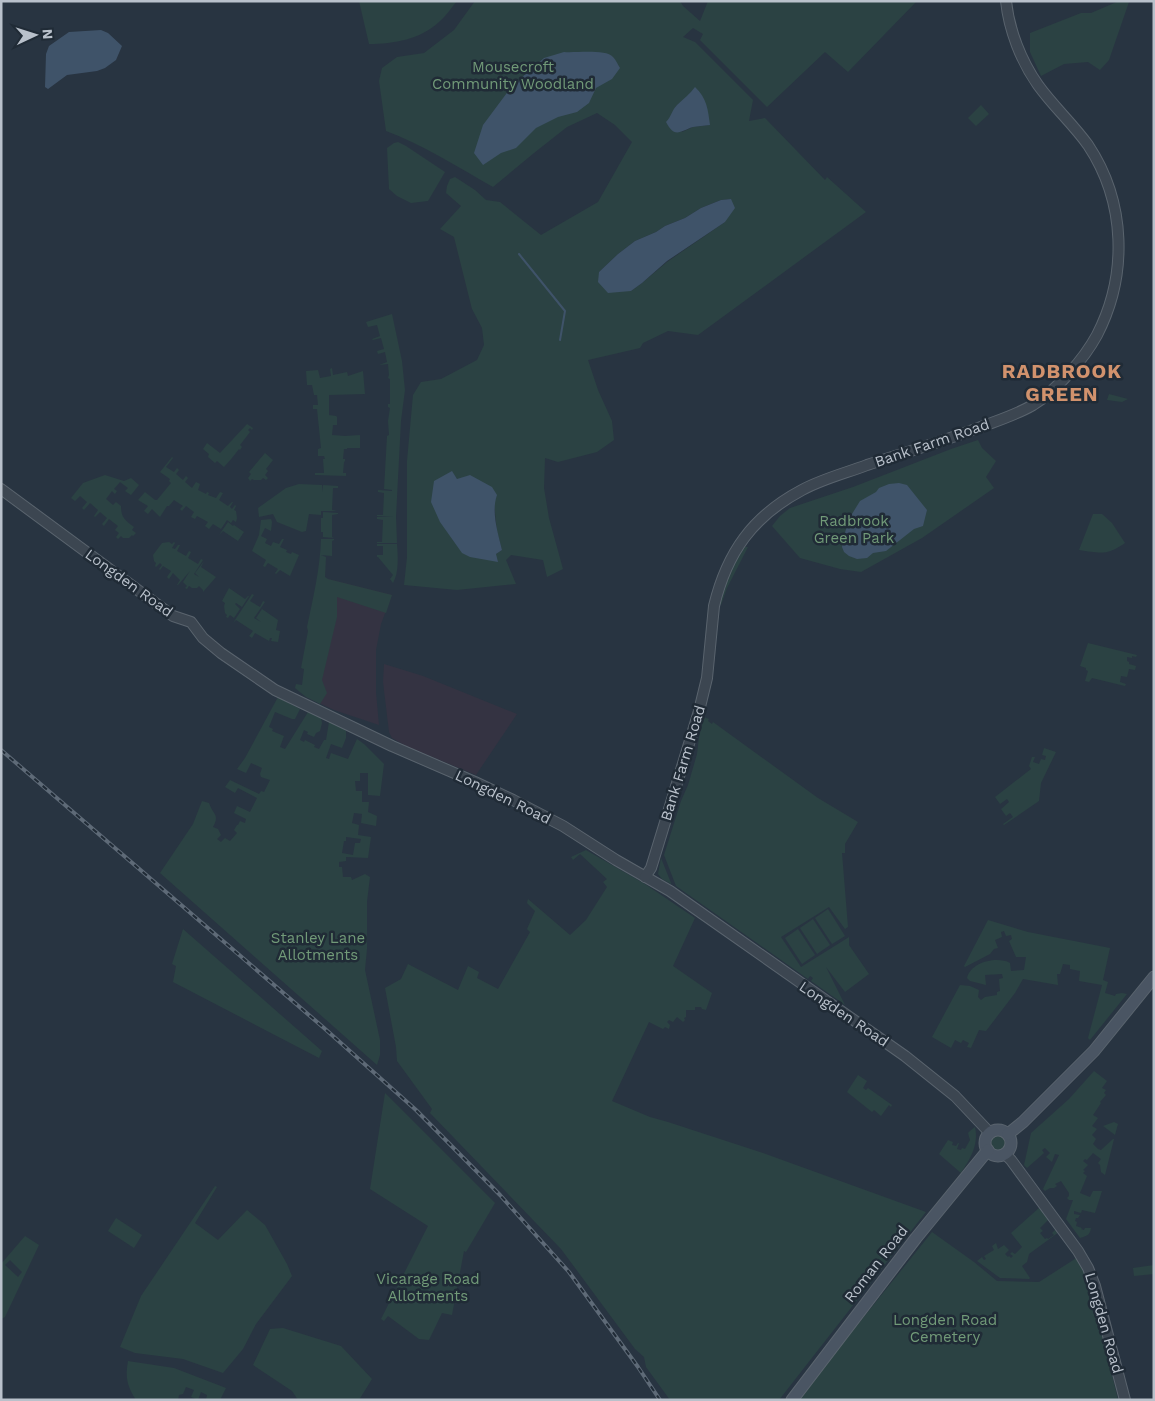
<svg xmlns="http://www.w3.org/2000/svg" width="1155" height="1401" font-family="'Work Sans',sans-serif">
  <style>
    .medical { fill: #343342 }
    .green { fill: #2b4243; fill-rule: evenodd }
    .water { fill: #3f5369 }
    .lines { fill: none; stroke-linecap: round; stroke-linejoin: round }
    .stream { stroke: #3f5369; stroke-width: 2 }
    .tertiary-casing { stroke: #5a646e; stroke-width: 12 }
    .secondary-casing { stroke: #5a646e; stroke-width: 13 }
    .tertiary { stroke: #3c4651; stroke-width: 10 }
    .secondary { stroke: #4a5563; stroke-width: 11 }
    .rail-casing { stroke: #5e6a77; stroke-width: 4 }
    .rail { stroke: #202b36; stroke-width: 2; stroke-dasharray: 5.5; stroke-linecap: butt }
    .labels { text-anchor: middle; stroke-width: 5; stroke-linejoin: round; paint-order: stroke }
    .park-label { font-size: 15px; fill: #719a78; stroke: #202b36 }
    .street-label { font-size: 15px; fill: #b9c1cb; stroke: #202b36 }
    .district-label { font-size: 20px; font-weight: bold; letter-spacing: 1px; fill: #d1926d; stroke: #202b36 }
  </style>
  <rect width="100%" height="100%" fill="#283441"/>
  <g class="medical">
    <polygon points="328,579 392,595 381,624 376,650 376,692 379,725 334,710 306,697"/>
    <polygon points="384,664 423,676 517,714 476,775 408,747 392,738 389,732 383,682"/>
  </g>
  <g class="green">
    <path d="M359,1H457C451,8 446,16 439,22C421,39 394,44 369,44Z"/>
    <path d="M475,1H680L683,6L700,21L708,1H917L848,72L825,52L767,107L700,40L703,34L693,28L683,37L695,42L753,100L749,121L765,118L825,180L827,177L866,212L698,335L668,331L643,343L640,348L588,360L598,390L612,421L614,440L597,452L558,462L545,458L544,488L549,518L563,569L547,577L543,560L511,555L506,560L516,584L457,590L404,585L407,557V461L413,395L421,382L441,379L477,360L484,345L482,328L472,309L454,237L440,229L461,206L446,193L447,186L450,179L455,177L475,190L486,200L500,202L541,235L598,202L632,142L615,125L597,113L567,127L534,153L493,187C458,167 423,145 386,131L379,81L382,68L397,57L424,53L454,30ZM695,88L709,125L693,127L682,132L671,117L676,106L686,98ZM731,199L725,222L667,262L642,283L631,291L599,272L618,254L635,241L656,232L665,226L685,218L701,208L721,200ZM451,471L457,479L494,503L497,532L502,550L496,554Z"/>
    <polygon points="1119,1 1129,2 1109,60 1100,70 1088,62 1064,64 1041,76 1030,52 1030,33 1081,13 1091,13"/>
    <polygon points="981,105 989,114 976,126 968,118"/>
    <polygon points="398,142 406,146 445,172 428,201 411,203 397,196 389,189 387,148 394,143"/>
    <polygon points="392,314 402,361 405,390 401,421 396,517 397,543 377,543 377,542 382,542 383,520 377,519 377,517 393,517 377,516 377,515 383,515 384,493 378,492 378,490 392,491 392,490 384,489 387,436 389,435 388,421 390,408 388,407 388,404 390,404 390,379 388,378 389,375 388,364 379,365 387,362 385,352 378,354 377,351 384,349 381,338 373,340 372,339 380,336 377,325 368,327 366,322"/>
    <polygon points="332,368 333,375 347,372 348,376 363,371 365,394 329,395 329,415 336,416 337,417 337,425 333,425 332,435 345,436 360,435 360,448 347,448 347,449 344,449 343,459 345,459 345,461 344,462 343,473 346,473 346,476 315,475 315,473 324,473 323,459 325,459 324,456 318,456 318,449 321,448 317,409 313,409 313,405 318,405 317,395 314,395 312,385 307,385 306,371 318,370 320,378 331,376 330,369"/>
    <polygon points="1109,394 1128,399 1122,402 1107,400"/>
    <polygon points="247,424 253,428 252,430 250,428 248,430 250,432 240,445 242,447 240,450 239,449 232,458 224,467 217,461 215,463 208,457 209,454 203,449 207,443 220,453"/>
    <polygon points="978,440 982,448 996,461 986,477 994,488 922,538 861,572 840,569 800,558 772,526 780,516 790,508 853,487 951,449"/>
    <polygon points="265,453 273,460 266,469 268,471 265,475 268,478 266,480 263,478 261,480 254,480 252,479 250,481 248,478 251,474 249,472"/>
    <polygon points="172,457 173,458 166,467 174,472 177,468 179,470 176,474 183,480 186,476 188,478 185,482 192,488 196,482 200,484 198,490 206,494 207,492 209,493 208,495 216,498 220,492 223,493 219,500 228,506 232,502 233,502 230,507 232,509 235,505 236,506 234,510 236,511 237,518 236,522 233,520 231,523 227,520 221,529 213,524 209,529 205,526 208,522 197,516 195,519 191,517 194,512 186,506 182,511 180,509 183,506 174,500 169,506 167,506 160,517 152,509 148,514 144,511 148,506 138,500 145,492 155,500 157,500 171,483 169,481 170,479 160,472"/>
    <path d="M105,475L124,481L131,478L139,485L131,495L125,491L128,488L120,482L114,489L117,491L115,494L112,491L106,499L113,505L116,502L121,506C121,518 125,520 134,527L132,530L136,533L133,536L132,535L129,538H123L121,536L118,539L116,537L119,533L115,530L118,526L109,519L104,526L102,524L107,518L100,512L95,517L94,516L98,510L90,503L84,510L82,508L87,502L80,496L75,501L71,498L83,483Z"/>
    <polygon points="299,484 322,485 322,492 323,485 338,486 338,488 333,488 332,510 337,511 321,511 321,515 309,514 306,531 302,532 277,522 273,514 259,517 258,508 286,488"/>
    <polygon points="323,512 338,513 338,514 332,515 332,537 334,538 323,537 323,532 321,532 321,518 323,518"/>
    <path d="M1093,514H1102L1112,523L1125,543C1107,556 1100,553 1079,550Z"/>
    <polygon points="271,519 272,522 271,531 265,528 261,536 267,539 265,543 271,546 273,542 279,544 282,539 284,539 280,547 287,550 286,552 291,554 292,552 299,555 290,576 280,570 276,574 275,573 278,569 268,563 265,567 263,566 266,560 252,551 259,535 261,520"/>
    <polygon points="228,522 233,526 234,525 244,532 238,541 223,531 219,535"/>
    <path d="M321,539H334V540L332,541V556L321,555L326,557L325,577L328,579L392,595L386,613L337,597V617L322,680L327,693L320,704L306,697L295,688L296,684L302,685L304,669L301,668L308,631L307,627C313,598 320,570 321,539Z"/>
    <polygon points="169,542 172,544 174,542 175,543 172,548 175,549 178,545 180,545 177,551 186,556 189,551 191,552 188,558 198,564 201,559 203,560 194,574 199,577 195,573 204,561 201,567 216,577 203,592 203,590 199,586 197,588 192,588 189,586 187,589 185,588 187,586 183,582 190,571 178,585 177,585 180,580 173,573 169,579 167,577 171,571 163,566 160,570 159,569 162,565 160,563 156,567 155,566 156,563 154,561 153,555 162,543"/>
    <path d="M377,544H397C398,556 399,573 393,583L390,579L393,575L378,557H377V555H383V546H377Z"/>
    <polygon points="745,547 748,547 727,588 721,605 718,604 723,584 741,548"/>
    <polygon points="229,588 245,599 248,596 249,596 242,607 236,603 235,604 240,609 234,618 230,615 228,618 226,617 227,615 225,613 224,606 225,603 222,601"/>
    <polygon points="252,594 254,595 250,601 260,607 263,601 265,602 254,618 261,622 256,618 262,609 278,620 276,630 280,631 278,642 271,641 272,638 270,638 269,641 255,633 252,638 249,636 253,631 236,620 233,623"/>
    <polygon points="1088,643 1137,655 1136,657 1132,656 1132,658 1127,657 1127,661 1129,662 1129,664 1136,666 1135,670 1129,669 1127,677 1121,676 1120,682 1126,684 1125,686 1092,678 1089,682 1085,681 1088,671 1086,670 1086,668 1080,666"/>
    <path d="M278,697L300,709L295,719H292L275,712L269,727L273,729L272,731L284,736L280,747L285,749L308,712L321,718L322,723L320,731L316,733L314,737L307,734L308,732L304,730L300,740L304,742L305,740L315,745L314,747L319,749L324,740H326L329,722L338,725L346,731V738L342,748L331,744L326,758L329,759L331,753L348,759L357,739L364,744L384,764L380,796L368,795V773H360V781H355L356,791H362V802H369L368,812L377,816L376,826L361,823L362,814L354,813L352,823L359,825L358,835L371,837L368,858L346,857V861L339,862V867H342L343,877H351L352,880L365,874L370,877L367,902V949L365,970L380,1040V1055L377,1065L160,873L193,824L202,801L209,803C213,815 220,814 213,827L218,829L221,835L217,839L221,842L225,838L230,841L237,833L234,830L237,825H238L240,821L245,823L246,819L234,813L237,806L250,812L257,798L238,788L235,793L225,787L230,780L259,794L261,791L264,792L270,780L261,777L260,774L262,768L251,763L246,773L237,769L245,758ZM346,837L361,839L360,843H355L353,855L342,853L344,841H346Z"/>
    <polygon points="704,717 709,719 708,721 712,724 713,722 818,798 858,822 845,844 845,853 842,853 848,927 845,929 829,907 781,937 801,967 849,937 849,945 869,974 845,992 826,967 845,1005 811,981 813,978 810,976 808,979 676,886 664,855 681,801 688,785 697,754 699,737"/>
    <polygon points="1044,748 1056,752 1041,783 1039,801 1004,825 1003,824 1013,817 1010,813 1006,816 1001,809 1009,802 1007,799 1000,804 995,797 1031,769 1029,766 1032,757 1035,757 1033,762 1039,764 1041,759 1045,760 1046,756 1042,755"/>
    <polygon points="586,850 645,884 695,918 673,966 712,993 706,1010 702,1009 701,1007 695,1007 695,1010 686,1010 686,1017 684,1018 685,1020 683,1022 677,1017 673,1022 669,1020 667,1022 670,1025 669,1029 665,1027 663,1029 649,1022 612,1101 650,1117 668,1122 763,1153 926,1212 779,1400 670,1400 646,1367 644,1357 635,1349 561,1249 430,1113 432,1109 397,1061 396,1047 385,988 401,979 408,964 458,990 468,966 479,972 477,978 498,989 530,932 527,929 535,911 527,903 528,899 570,935 586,920 607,887 603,882 607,879 580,854 573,860 571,857"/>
    <polygon points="661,858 671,883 671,884 662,879 658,874"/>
    <polygon points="828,909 845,936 832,944 815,918"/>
    <polygon points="813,919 830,945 817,954 800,928"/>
    <path d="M988,920L1028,932L1110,948L1103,980L1108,982L1105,993L1115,996L1116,994L1122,993L1127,994L1090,1040L1088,1038L1102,985L1079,981L1080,971L1070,969V965L1063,964L1060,974H1057L1058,985L1023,979L1015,993L986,1031L979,1030L971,1048L967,1047L969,1043L963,1040L961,1043L955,1040L951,1048L932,1037L960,985L970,986L979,990L978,997L981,1000L985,997L997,995V992L1000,991L999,979L1003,978L1002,974L985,975L986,985L970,981L967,978C971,962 997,956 1010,963L1011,971L1024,970L1026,957H1016L1009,941L1012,939L1011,935L1006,936L1004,931L1001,932L1002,937L995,940L998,948L994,949L990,954L965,967L964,966Z"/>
    <polygon points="183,929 322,1051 319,1058 173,982 176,966 172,964"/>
    <polygon points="798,929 815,955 802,964 785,938"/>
    <path d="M1094,1071L1107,1081L1102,1088L1106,1090L1104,1093L1106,1095L1100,1102L1101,1103L1093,1115L1098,1118L1092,1126L1097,1129L1092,1135L1096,1139L1093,1144L1098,1149L1101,1150L1113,1139H1114L1105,1175L1101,1172L1100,1165L1098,1163L1101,1159L1093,1153L1087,1160L1085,1159L1083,1161L1088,1165L1083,1170L1085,1171L1083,1173L1087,1176L1080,1193L1090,1197L1093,1191H1102L1095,1213L1082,1210L1081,1213L1074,1211V1214L1080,1215L1078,1218H1076L1075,1221L1077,1222L1076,1226L1082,1228L1081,1229L1084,1230L1085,1228H1091C1090,1235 1087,1236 1080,1238L1066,1219L1073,1200H1069L1067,1198L1069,1196V1193L1061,1181L1055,1184L1057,1186L1054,1188H1050L1045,1191L1043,1189L1059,1155L1055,1154L1052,1162L1046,1157L1050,1153L1045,1148L1042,1150L1044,1153L1027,1168L1024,1165L1031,1133L1069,1099Z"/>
    <polygon points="858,1075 867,1081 863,1088 866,1090 868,1088 892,1105 891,1107 889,1105 881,1116 874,1110 872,1112 847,1092"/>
    <polygon points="385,1093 495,1203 466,1252 464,1251 452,1315 442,1313 429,1340 419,1339 388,1316 384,1321 381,1319 428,1226 370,1189"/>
    <polygon points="1114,1122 1118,1124 1115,1135 1103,1126"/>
    <path d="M975,1127C979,1145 970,1159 961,1173L939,1154L948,1140L953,1142L952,1145L956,1146L958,1143H959L957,1149L961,1150L962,1148L965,1149L970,1140L968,1133L970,1131Z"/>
    <circle cx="999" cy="1142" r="8"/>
    <polygon points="215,1186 217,1187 195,1223 218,1240 247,1210 265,1225 287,1264 292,1276 256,1324 243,1349 223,1373 183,1359 135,1353 120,1347 141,1296"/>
    <polygon points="1040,1207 1049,1219 1040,1228 1043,1231 1040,1233 1045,1239 1047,1238 1048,1239 1054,1235 1052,1233 1056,1229 1059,1232 1029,1254 1027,1262 1022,1266 1030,1278 1029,1279 1000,1278 977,1261 982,1257 984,1260 986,1259 984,1256 994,1250 992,1246 996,1243 998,1249 1004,1245 1009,1250 1005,1254 1008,1257 1009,1256 1011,1258 1013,1256 1010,1254 1012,1252 1015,1254 1022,1247 1011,1233"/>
    <polygon points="116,1218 142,1235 134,1248 108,1231"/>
    <polygon points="932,1232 974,1262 997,1281 1039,1282 1078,1257 1091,1286 1118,1400 800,1400 830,1359"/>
    <path d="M25,1236L39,1245L5,1317L1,1319V1264ZM10,1260L22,1272L18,1277L5,1265Z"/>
    <polygon points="1154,1265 1154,1274 1134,1276 1133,1268"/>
    <polygon points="283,1328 341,1346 372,1379 359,1400 298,1400 292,1391 253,1365 270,1329"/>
    <path d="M128,1361L174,1368L226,1388L220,1400H206L207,1395L201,1392L198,1400L191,1397L194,1390L186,1387L183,1394L179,1395L178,1400H136C127,1386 125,1377 128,1361Z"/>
  </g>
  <g class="water">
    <polygon points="101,30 108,33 122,46 116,60 105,68 97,71 67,75 48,89 45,87 46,54 49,46 69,32"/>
    <path d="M564,52C576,53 606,49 613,57C616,60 618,65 620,68L612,79L596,88L589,103L577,112L558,117L536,128L516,148L501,153L483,165L474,153L483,125L512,86L544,58Z"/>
    <path d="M695,87C707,98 708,110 710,125C704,126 698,126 693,127C680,131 675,139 666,122C671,117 672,110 677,105C683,99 690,94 695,87Z"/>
    <polygon points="731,199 735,208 725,222 667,261 642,283 631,291 608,293 598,282 599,272 618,254 635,241 656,232 665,226 685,218 701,208 721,200"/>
    <path d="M452,471L457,479L470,475L492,487L497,495C491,512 498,533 502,550L496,554L498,562L470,557L462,553L440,522L431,502L434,481Z"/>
    <polygon points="899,483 907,485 927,510 923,526 914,529 886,551 873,553 867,558 857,559 849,556 844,552 842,547 843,539 847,526 852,514 860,501 876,492 879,488 889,484"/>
  </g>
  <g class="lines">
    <polyline class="stream" points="519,254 565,311 560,340"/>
    <g class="tertiary-casing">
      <g id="tertiary">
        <polyline points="1,489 173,616 191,622 203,638 221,653 275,690 392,746 475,782 513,800 563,826 616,860 670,891 905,1056 955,1096 990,1133"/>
        <path d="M645,877L651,868L659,842L699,711L707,678L714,606C727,552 753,516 802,490C822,479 846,473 867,465C904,453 941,442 978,428C996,421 1016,415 1033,405C1057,390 1084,359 1097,335C1128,275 1126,202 1088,145C1073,124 1053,106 1038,85C1021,61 1009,30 1006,1"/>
        <polyline points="1005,1154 1011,1160 1078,1251 1088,1268 1095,1286 1125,1400"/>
      </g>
    </g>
    <g class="secondary-casing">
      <g id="secondary">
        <circle cx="998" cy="1143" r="13"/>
        <polyline points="1008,1134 1023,1122 1094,1051 1154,977"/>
        <polyline points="792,1400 916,1238 988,1150"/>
      </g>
    </g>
    <use href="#tertiary" class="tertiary"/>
    <use href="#secondary" class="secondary"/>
    <g class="rail-casing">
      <polyline id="rail" points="1,750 324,1028 416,1110 500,1195 569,1272 638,1367 660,1400"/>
    </g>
    <use href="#rail" class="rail"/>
  </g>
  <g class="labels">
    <g class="park-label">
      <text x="513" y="72">Mousecroft<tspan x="513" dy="17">Community Woodland</tspan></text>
      <text x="854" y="526">Radbrook<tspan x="854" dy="17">Green Park</tspan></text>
      <text x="318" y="943">Stanley Lane<tspan x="318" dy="17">Allotments</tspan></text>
      <text x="428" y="1284">Vicarage Road<tspan x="428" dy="17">Allotments</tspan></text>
      <text x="945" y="1325">Longden Road<tspan x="945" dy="17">Cemetery</tspan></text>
    </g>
    <g class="street-label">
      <text transform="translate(932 443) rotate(-19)" y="5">Bank Farm Road</text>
      <text transform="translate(129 583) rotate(36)" y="5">Longden Road</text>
      <text transform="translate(683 763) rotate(-73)" y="5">Bank Farm Road</text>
      <text transform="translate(503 797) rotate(26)" y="5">Longden Road</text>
      <text transform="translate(844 1014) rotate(34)" y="5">Longden Road</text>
      <text transform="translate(876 1264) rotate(-52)" y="5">Roman Road</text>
      <text transform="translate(1104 1323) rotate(74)" y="5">Longden Road</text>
    </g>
    <g class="district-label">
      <text x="1062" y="378">RADBROOK<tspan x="1062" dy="23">GREEN</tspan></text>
    </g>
  </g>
  <rect width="1155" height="1401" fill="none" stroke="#b9c1cb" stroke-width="5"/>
  <g transform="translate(35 35) rotate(86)" stroke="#202b36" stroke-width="4" paint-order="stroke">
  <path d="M0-4L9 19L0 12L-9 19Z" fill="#b9c1cb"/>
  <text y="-8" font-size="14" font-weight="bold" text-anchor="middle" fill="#b9c1cb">N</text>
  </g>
</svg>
